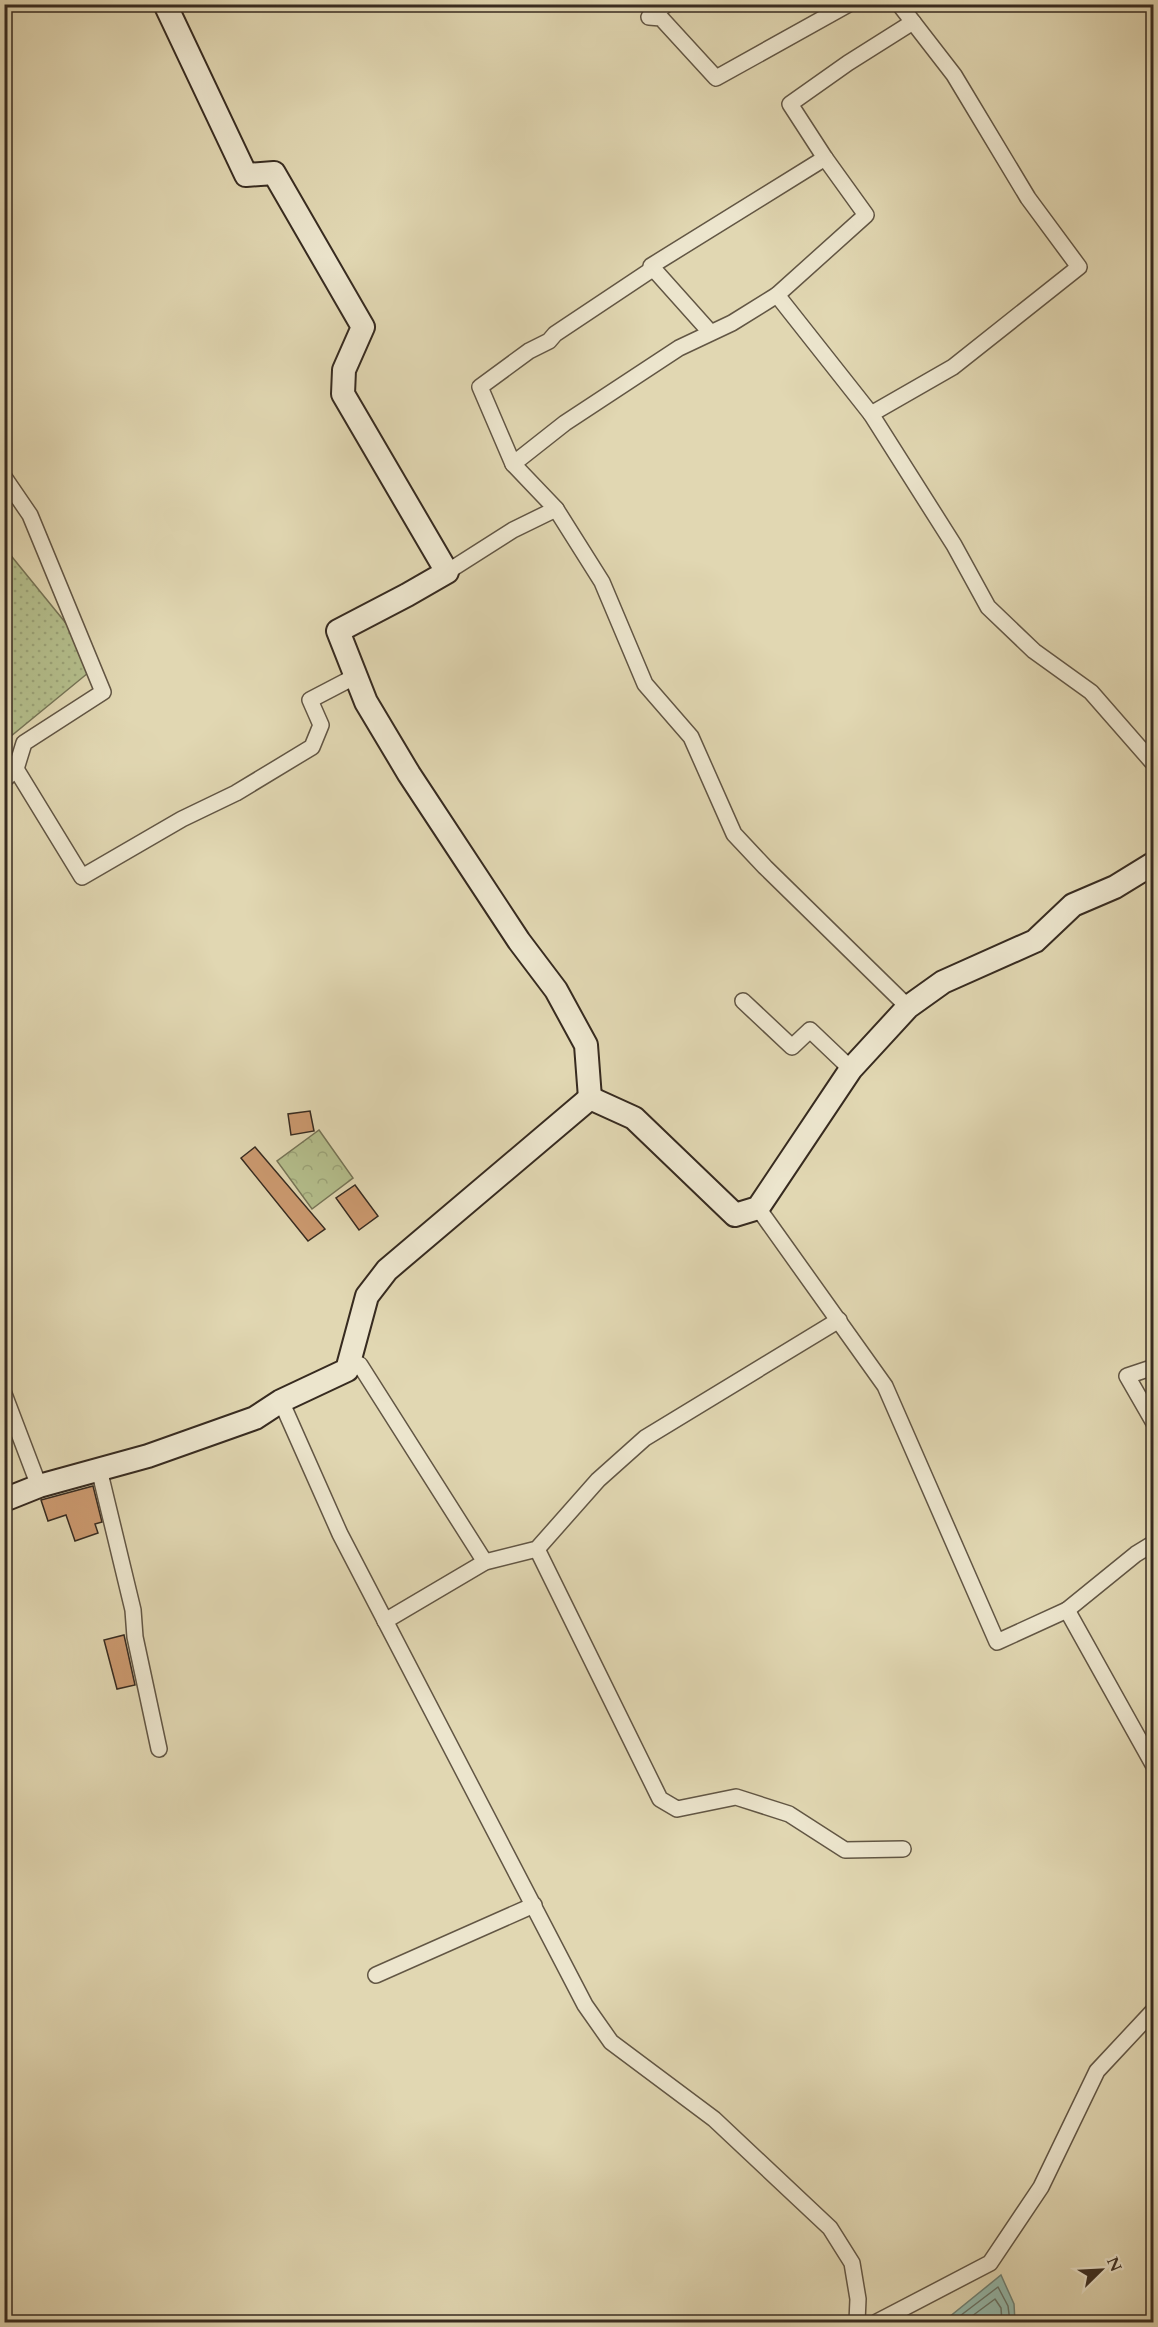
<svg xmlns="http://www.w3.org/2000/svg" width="1158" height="2327" font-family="Cardo,serif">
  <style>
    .grass { fill: url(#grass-dots); stroke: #767456; stroke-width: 1.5 }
    .forest { fill: url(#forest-crowns); stroke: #767456; stroke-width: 1.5 }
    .water { fill: #94baad; stroke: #6f8175; stroke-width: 1.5 }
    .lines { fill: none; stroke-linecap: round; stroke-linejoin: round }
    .shore { stroke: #667266; stroke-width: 1.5 }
    .building { fill: #cb996f; stroke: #372b20; stroke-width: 1.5 }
    .street-casing { stroke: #625644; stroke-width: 18 }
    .secondary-casing { stroke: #372b20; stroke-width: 26 }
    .street { stroke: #ece5cd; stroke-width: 15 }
    .secondary { stroke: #ece5cd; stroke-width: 22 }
  </style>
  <defs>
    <pattern id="grass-dots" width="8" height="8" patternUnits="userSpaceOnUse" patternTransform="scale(1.5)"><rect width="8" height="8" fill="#b4be8c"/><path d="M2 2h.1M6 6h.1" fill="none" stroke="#9ba378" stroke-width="1.8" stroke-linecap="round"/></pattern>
    <pattern id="forest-crowns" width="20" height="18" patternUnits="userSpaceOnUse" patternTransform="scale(1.5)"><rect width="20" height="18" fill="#b4be8c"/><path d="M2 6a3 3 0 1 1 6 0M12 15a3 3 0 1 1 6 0" fill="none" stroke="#9ba378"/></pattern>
  </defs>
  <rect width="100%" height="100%" fill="#e1d7b2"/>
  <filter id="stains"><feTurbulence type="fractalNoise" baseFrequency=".00333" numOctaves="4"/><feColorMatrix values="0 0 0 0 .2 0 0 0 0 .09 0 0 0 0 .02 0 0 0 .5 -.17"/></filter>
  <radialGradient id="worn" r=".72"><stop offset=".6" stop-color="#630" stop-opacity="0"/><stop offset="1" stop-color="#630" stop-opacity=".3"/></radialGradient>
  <polygon class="grass" points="4,547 99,664 5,741 4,741"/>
  <polygon class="forest" points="319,1130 353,1178 312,1209 277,1161"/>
  <polygon class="water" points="1001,2275 1014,2304 1015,2322 943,2322"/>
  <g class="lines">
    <g class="shore">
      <polyline points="952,2322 998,2287 1008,2306 1010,2322"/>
      <polyline points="964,2322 995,2299 1001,2308 1002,2322"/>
    </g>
  </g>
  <g class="building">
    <polygon points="310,1111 314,1131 291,1135 288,1114"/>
    <polygon points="255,1147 325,1229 308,1241 241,1158"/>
    <polygon points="355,1185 378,1216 359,1230 336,1198"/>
    <polygon points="93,1486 102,1522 95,1524 98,1533 75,1541 66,1515 48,1521 41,1500"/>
    <polygon points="124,1635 135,1685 117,1689 104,1640"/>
  </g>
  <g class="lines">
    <g class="street-casing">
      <g id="street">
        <polyline points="667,4 649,17 661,18 716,78 849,4"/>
        <polyline points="899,4 954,75 1028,198 1079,267 953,367 871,414 954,545 988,607 1034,651 1091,692 1154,764"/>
        <polyline points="777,295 871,414"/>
        <polyline points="710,332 651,266 825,158"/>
        <polyline points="513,464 480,387 529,351 549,341 555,334 654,268"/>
        <polyline points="4,477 30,515 103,692 24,743 16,769"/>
        <polyline points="556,509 602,582 645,684 691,737 734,834 765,867 908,1007"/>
        <polyline points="447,572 513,530 556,509 513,464 565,423 679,348 732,323 777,295 866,215 825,158 790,104 848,63 913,22"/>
        <polyline points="4,780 16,769 82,877 182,819 236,793 312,747 321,725 310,700 356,676"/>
        <polyline points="743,1001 792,1047 810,1030 851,1069"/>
        <polyline points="758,1208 885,1386 997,1642 1067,1610 1154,1766"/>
        <polyline points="1154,1367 1127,1376 1154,1423"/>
        <polyline points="347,1370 360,1365 485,1562"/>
        <polyline points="4,1394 39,1486"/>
        <polyline points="281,1401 340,1534 585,2005 611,2042 714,2119 830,2228 852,2263 858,2299 857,2322"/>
        <polyline points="99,1469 133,1610 135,1637 159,1749"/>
        <polyline points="537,1549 660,1799 677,1809 736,1797 789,1814 845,1850 903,1849"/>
        <polyline points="1067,1610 1136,1554 1154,1543"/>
        <polyline points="385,1621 485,1562 537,1549 598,1480 645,1438 839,1320"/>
        <polyline points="376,1975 534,1905"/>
        <polyline points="877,2322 990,2263 1041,2187 1097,2071 1154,2010"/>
      </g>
    </g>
    <g class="secondary-casing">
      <g id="secondary">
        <polyline points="165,4 246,175 274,173 363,327 344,370 343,394 447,572 407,595 338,631 366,702 409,774 519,941 556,990 586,1045 590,1098"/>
        <polyline points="4,1500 39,1486 148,1456 255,1418 281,1401 347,1370 367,1296 387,1270 590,1098 634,1118 735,1215 758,1208 851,1069 908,1007 943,982 1035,941 1073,905 1115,887 1154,863"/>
      </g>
    </g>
    <use href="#street" class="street"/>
    <use href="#secondary" class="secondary"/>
  </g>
  <rect width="1158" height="2327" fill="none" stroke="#e1d7b2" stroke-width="24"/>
  <rect x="6" y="6" width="1146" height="2315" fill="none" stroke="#372b20" stroke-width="3"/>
  <rect x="12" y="12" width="1134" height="2303" fill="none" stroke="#372b20" stroke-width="1.5"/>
  <g transform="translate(1101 2270) rotate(66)" stroke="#ece5cd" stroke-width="4.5" paint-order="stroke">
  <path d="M0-4.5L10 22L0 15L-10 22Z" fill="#372b20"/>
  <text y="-9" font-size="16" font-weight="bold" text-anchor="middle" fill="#372b20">N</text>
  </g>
  <rect width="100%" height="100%" filter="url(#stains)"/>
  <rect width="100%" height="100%" fill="url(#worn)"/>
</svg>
